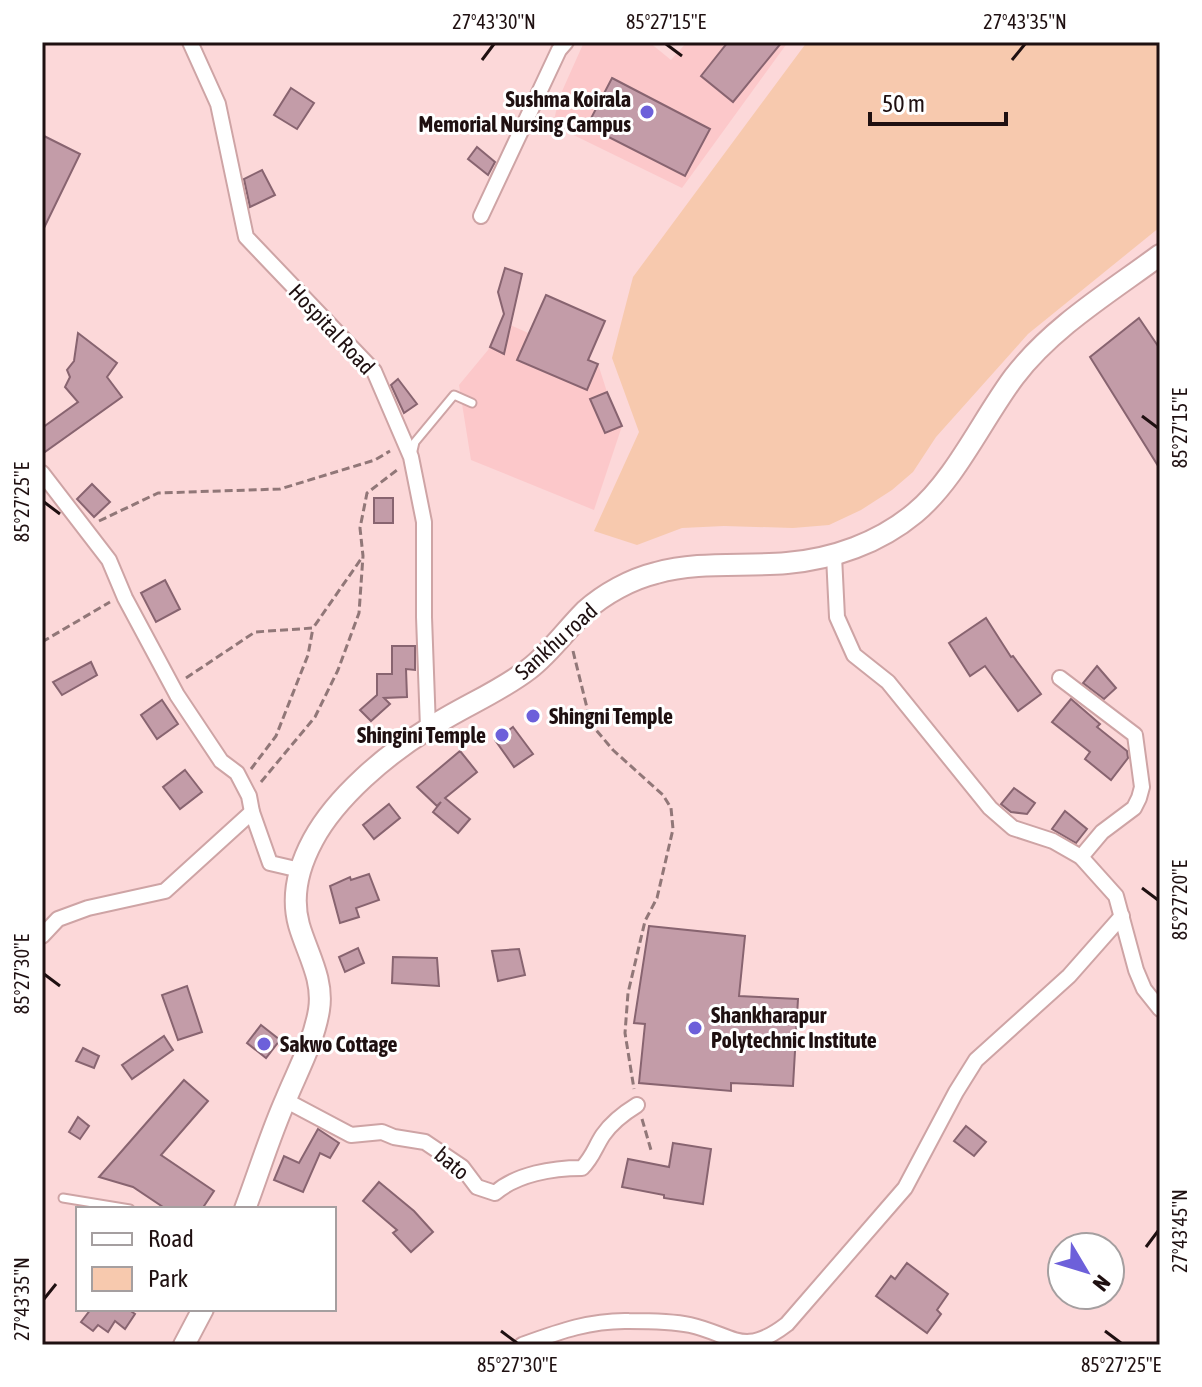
<svg xmlns="http://www.w3.org/2000/svg" width="1202" height="1387" font-family="'Asap Condensed',sans-serif">
  <style>
    .built { fill: #fcc8ca }
    .green { fill: #f7c9ae }
    .building { fill: #c39ca8; stroke: #886470; stroke-width: 2 }
    .lines { fill: none; stroke-linecap: round; stroke-linejoin: round }
    .service-casing { stroke: #cea4a5; stroke-width: 11 }
    .minor-casing { stroke: #cea4a5; stroke-width: 18 }
    .secondary-casing { stroke: #cea4a5; stroke-width: 24 }
    .path { stroke: #917778; stroke-width: 3; stroke-dasharray: 8 4; stroke-linecap: butt }
    .service { stroke: #fff; stroke-width: 7 }
    .minor { stroke: #fff; stroke-width: 14 }
    .secondary { stroke: #fff; stroke-width: 20 }
    .ticks { fill: none; stroke: #1f1011; stroke-width: 3 }
    .poi-dot { fill: #6d60da; stroke: #fff; stroke-width: 3 }
    .labels { text-anchor: middle; stroke-width: 6; stroke-linejoin: round; paint-order: stroke }
    .poi-label { font-size: 22px; font-weight: bold; fill: #1f1011; stroke: #fff; text-anchor: start }
    .street-label { font-size: 22px; fill: #1f1011; stroke: #fff }
    .neatline { fill: none; stroke: #1f1011; stroke-width: 3 }
    .ticks-label { font-size: 20px; text-anchor: middle; fill: #1f1011 }
  </style>
  <rect width="100%" height="100%" fill="#fcd8d9"/>
  <g class="built">
    <polygon points="584,42 649,42 671,60 687,42 788,42 682,188 553,125 559,98"/>
    <polygon points="501,321 598,364 607,392 622,426 594,510 471,460 459,385 488,350"/>
  </g>
  <polygon class="green" points="807,42 1160,42 1160,227 1028,334 936,437 913,472 892,490 861,510 829,525 793,528 724,526 682,528 637,545 594,531 639,432 612,358 633,277"/>
  <g class="building">
    <polygon points="728,42 782,42 733,102 701,76"/>
    <polygon points="612,78 710,129 685,176 587,126"/>
    <polygon points="291,88 314,103 297,129 274,115"/>
    <polygon points="42,135 80,154 42,232"/>
    <polygon points="477,147 495,162 488,175 468,159"/>
    <polygon points="262,170 275,195 250,207 244,179"/>
    <polygon points="505,268 522,274 504,354 490,347 504,314 498,292"/>
    <polygon points="546,295 605,321 588,360 598,364 587,390 517,360"/>
    <polygon points="1139,318 1160,349 1160,469 1090,357"/>
    <polygon points="78,333 117,363 107,377 122,397 42,454 42,428 78,402 65,387 70,377 67,370 74,361"/>
    <polygon points="398,379 417,404 404,413 391,385"/>
    <polygon points="607,392 622,426 605,433 590,399"/>
    <polygon points="92,484 110,502 94,517 77,499"/>
    <rect x="374" y="498" width="19" height="25"/>
    <polygon points="165,580 180,609 156,622 141,593"/>
    <polygon points="986,618 1011,657 1013,656 1041,694 1018,711 985,666 970,676 949,643"/>
    <polygon points="392,646 415,646 415,670 406,669 407,697 384,698 390,704 371,721 360,710 377,695 377,674 392,674"/>
    <polygon points="91,662 97,675 62,695 53,682"/>
    <polygon points="1097,666 1116,688 1104,699 1083,683"/>
    <polygon points="1071,699 1100,724 1097,727 1127,751 1128,758 1111,780 1085,759 1090,752 1052,722"/>
    <polygon points="162,700 178,724 157,739 141,715"/>
    <polygon points="513,727 533,754 514,767 495,740"/>
    <polygon points="460,751 477,772 445,798 470,819 458,833 433,812 441,802 437,806 417,787"/>
    <polygon points="185,770 202,792 180,809 163,787"/>
    <polygon points="1014,788 1035,803 1027,814 1011,812 1001,804"/>
    <polygon points="389,804 400,818 374,839 363,825"/>
    <polygon points="1065,811 1087,829 1076,843 1052,829"/>
    <polygon points="369,874 379,900 356,908 359,917 340,923 330,886 350,877 351,880"/>
    <polygon points="649,926 745,936 739,996 798,999 793,1086 731,1083 731,1091 639,1083 645,1024 634,1023"/>
    <polygon points="358,948 364,963 345,972 339,957"/>
    <polygon points="519,949 525,975 498,981 492,951"/>
    <polygon points="393,957 437,958 439,986 392,983"/>
    <polygon points="187,986 202,1032 178,1040 162,995"/>
    <polygon points="261,1025 280,1040 266,1058 247,1043"/>
    <polygon points="164,1036 173,1050 132,1079 122,1065"/>
    <polygon points="83,1048 99,1056 94,1068 76,1061"/>
    <polygon points="184,1080 208,1101 161,1155 214,1191 202,1209 166,1209 133,1187 99,1177"/>
    <polygon points="78,1117 89,1126 80,1139 69,1132"/>
    <polygon points="966,1126 986,1142 974,1156 954,1141"/>
    <polygon points="318,1129 339,1143 330,1158 320,1153 303,1192 274,1180 284,1156 299,1163"/>
    <polygon points="673,1143 711,1149 703,1204 664,1198 664,1195 622,1187 628,1159 669,1167"/>
    <polygon points="379,1182 414,1211 433,1232 411,1252 393,1233 397,1230 363,1201"/>
    <polygon points="907,1263 948,1294 937,1310 941,1314 927,1333 876,1296 891,1276 895,1279"/>
    <polygon points="91,1309 128,1309 135,1314 125,1329 115,1321 108,1332 98,1325 93,1331 81,1322"/>
  </g>
  <g class="lines">
    <g class="service-casing">
      <g id="service">
        <polyline points="412,455 415,442 454,395 472,403"/>
        <polyline points="63,1198 130,1209"/>
      </g>
    </g>
    <g class="minor-casing">
      <g id="minor">
        <polyline points="190,42 218,104 246,237 374,371 411,457 424,522 424,617 428,728"/>
        <polyline points="481,216 559,50 566,42"/>
        <polyline points="42,473 109,560 125,598 177,695 221,761 237,773 249,796 252,812 270,863 300,870"/>
        <polyline points="834,556 837,617 854,655 888,682 990,808 1013,828 1053,841 1081,857 1116,896 1136,970 1144,989 1160,1009"/>
        <polyline points="1060,678 1135,735 1142,787 1139,798 1134,808 1102,832 1081,857"/>
        <polyline points="42,936 58,919 88,908 165,891 252,812"/>
        <path d="M285,1100L351,1135L382,1132L394,1137L425,1142L462,1167L477,1187L495,1193C517,1174 552,1168 582,1168C593,1157 595,1147 603,1135C612,1122 624,1113 637,1105"/>
        <path d="M522,1345C558,1332 590,1320 629,1321C649,1321 671,1321 690,1325C734,1335 743,1358 787,1324L905,1188L956,1092L976,1060L1069,976L1122,916"/>
      </g>
    </g>
    <g class="secondary-casing">
      <g id="secondary">
        <path d="M245,1209C259,1172 270,1135 286,1099C298,1070 314,1041 319,1010C324,979 307,953 299,925C291,896 299,866 313,840C336,797 387,754 428,729C461,707 498,693 529,669C550,653 566,630 585,611C604,594 631,579 656,573C699,561 743,567 787,563C833,559 879,543 915,513C955,480 982,420 1014,377C1052,327 1110,292 1160,255"/>
        <polyline points="184,1345 203,1309"/>
      </g>
    </g>
    <g class="path">
      <polyline points="99,521 158,493 280,489 375,460 390,451"/>
      <polyline points="42,642 110,602"/>
      <polyline points="573,651 591,724 613,750 663,795 671,808 673,829 657,898 645,921 628,993 625,1033 634,1089"/>
      <polyline points="186,678 255,632 313,628 361,559"/>
      <polyline points="251,769 276,736 308,655 313,628"/>
      <polyline points="261,782 315,717 338,670 359,613 363,556 360,528 367,493 397,470"/>
      <polyline points="642,1119 651,1150"/>
    </g>
    <use href="#service" class="service"/>
    <use href="#minor" class="minor"/>
    <use href="#secondary" class="secondary"/>
  </g>
  <path class="ticks" d="M666,44L682,56M482,60L494,44M1012,60L1025,44M1142,416L1158,428M44,502L60,514M1142,888L1158,900M44,974L60,986M1146,1247L1158,1231M44,1299L56,1284M501,1331L517,1343M1105,1331L1121,1343"/>
  <g class="poi-dot">
    <circle cx="647" cy="112" r="8"/>
    <circle cx="533" cy="716" r="8"/>
    <circle cx="502" cy="735" r="8"/>
    <circle cx="695" cy="1028" r="8"/>
    <circle cx="264" cy="1044" r="8"/>
  </g>
  <g class="labels">
    <g class="poi-label">
      <text x="631" y="107" text-anchor="end">Sushma Koirala<tspan x="631" dy="25">Memorial Nursing Campus</tspan></text>
      <text x="549" y="724">Shingni Temple</text>
      <text x="486" y="743" text-anchor="end">Shingini Temple</text>
      <text x="711" y="1023">Shankharapur<tspan x="711" dy="25">Polytechnic Institute</tspan></text>
      <text x="280" y="1052">Sakwo Cottage</text>
    </g>
    <g class="street-label">
      <text transform="translate(332 329) rotate(47)" y="8">Hospital Road</text>
      <text transform="translate(556 641) rotate(-42)" y="8">Sankhu road</text>
      <text transform="translate(452 1163) rotate(40)" y="8">bato</text>
    </g>
  </g>
  <rect width="1202" height="1387" fill="none" stroke="#ffffff" stroke-width="88"/>
  <rect x="76" y="1207" width="260" height="104" fill="#ffffff" stroke="#a59fa0" stroke-width="2"/>
  <rect x="92" y="1233" width="40" height="12" fill="#ffffff" stroke="#a59fa0" stroke-width="2"/>
  <text x="148" y="1247" font-size="24" fill="#1f1011">Road</text>
  <rect x="92" y="1267" width="40" height="24" fill="#f7c9ae" stroke="#a59fa0" stroke-width="2"/>
  <text x="148" y="1287" font-size="24" fill="#1f1011">Park</text>
  <g transform="translate(1086 1271) rotate(128)"><circle r="38" fill="#ffffff" stroke="#a59fa0" stroke-width="2"/>
  <path d="M0-6L14 30L0 20L-14 30Z" fill="#6d60da"/>
  <text y="-12" font-size="22" font-weight="bold" text-anchor="middle" fill="#1f1011">N</text>
  </g>
  <path d="M870 112v12h136v-12" fill="none" stroke="#1f1011" stroke-width="4"/>
  <text x="882" y="112" font-size="24" fill="#1f1011" stroke="#ffffff" stroke-width="6" paint-order="stroke">50 m</text>
  <rect x="44" y="44" width="1114" height="1299" class="neatline"/>
  <g class="ticks-label">
    <text x="494" y="29">27°43'30"N</text>
    <text x="666" y="29">85°27'15"E</text>
    <text x="1025" y="29">27°43'35"N</text>
    <text transform="translate(1180 428) rotate(-90)" y="7">85°27'15"E</text>
    <text transform="translate(22 502) rotate(-90)" y="7">85°27'25"E</text>
    <text transform="translate(1180 900) rotate(-90)" y="7">85°27'20"E</text>
    <text transform="translate(22 974) rotate(-90)" y="7">85°27'30"E</text>
    <text transform="translate(1180 1231) rotate(-90)" y="7">27°43'45"N</text>
    <text transform="translate(22 1299) rotate(-90)" y="7">27°43'35"N</text>
    <text x="517" y="1372">85°27'30"E</text>
    <text x="1121" y="1372">85°27'25"E</text>
  </g>
</svg>
